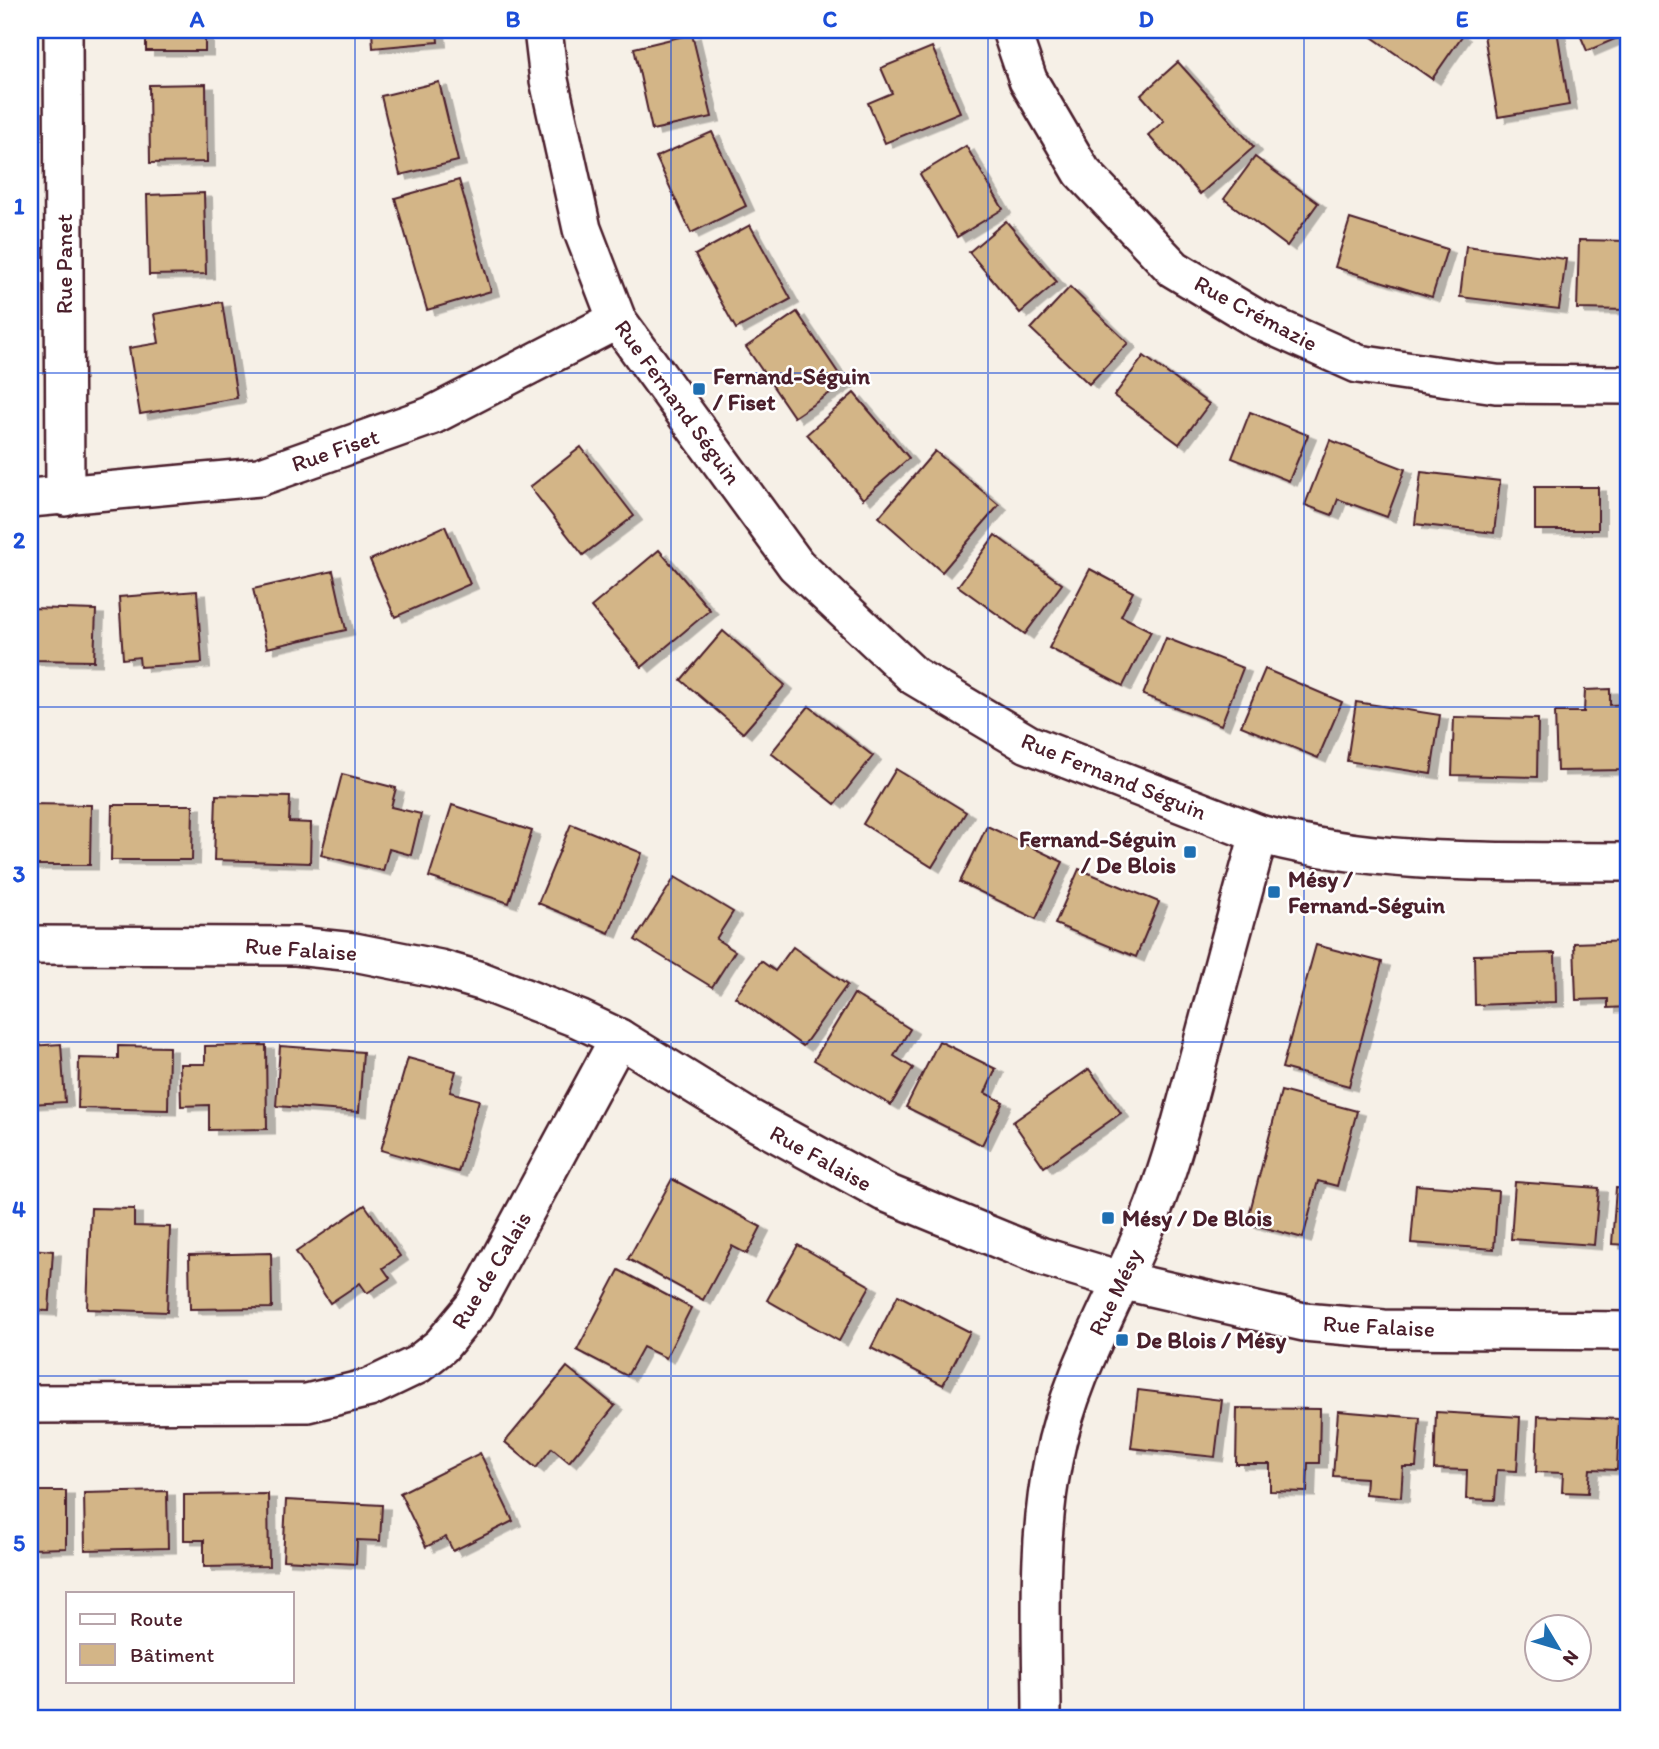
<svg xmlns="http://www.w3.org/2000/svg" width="1659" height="1749" font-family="Itim,sans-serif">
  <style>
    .building { fill: #d3b587; stroke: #4a1f2b; stroke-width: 2; filter: url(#shadow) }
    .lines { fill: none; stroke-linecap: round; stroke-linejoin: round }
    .street-casing { stroke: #4a1f2b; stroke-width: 42 }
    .street { stroke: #fff; stroke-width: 37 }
    .grid { fill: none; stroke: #1d4ed8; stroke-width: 2; stroke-opacity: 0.55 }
    .poi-dot { fill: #1f6fb2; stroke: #fff; stroke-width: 2.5 }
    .labels { text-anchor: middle; stroke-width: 5; stroke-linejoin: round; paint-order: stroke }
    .street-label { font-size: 23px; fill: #4a1f2b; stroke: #fff }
    .poi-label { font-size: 23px; font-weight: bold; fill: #4a1f2b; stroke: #fff; text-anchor: start }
    .neatline { fill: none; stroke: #1d4ed8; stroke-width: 2.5 }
    .grid-label { font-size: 23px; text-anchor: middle; font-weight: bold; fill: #1d4ed8 }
  </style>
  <defs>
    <filter id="shadow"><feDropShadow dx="8" dy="4.5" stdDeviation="0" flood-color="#0004"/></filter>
  </defs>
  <rect width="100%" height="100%" fill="#f6f0e7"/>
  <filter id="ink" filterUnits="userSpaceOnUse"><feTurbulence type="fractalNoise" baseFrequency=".0143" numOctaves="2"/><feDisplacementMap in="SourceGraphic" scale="14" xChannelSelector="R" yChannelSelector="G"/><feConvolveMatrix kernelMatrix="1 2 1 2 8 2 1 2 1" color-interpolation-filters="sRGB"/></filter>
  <g filter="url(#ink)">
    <g class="building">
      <rect x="146" y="30" width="59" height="21"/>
      <polygon points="372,30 437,30 438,42 373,48"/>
      <polygon points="872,30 896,30 873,34"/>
      <polygon points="1373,30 1454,30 1462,36 1432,79 1369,35"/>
      <polygon points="1516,30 1557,30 1569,105 1498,117 1484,35"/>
      <polygon points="1578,30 1629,30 1629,33 1587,51"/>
      <polygon points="692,34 712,117 652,130 634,48"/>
      <polygon points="932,47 960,112 885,143 868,103 892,93 881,68"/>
      <polygon points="1178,62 1254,147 1200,194 1148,135 1164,121 1141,95"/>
      <polygon points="439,82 458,161 400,175 381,96"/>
      <polygon points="206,84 207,162 150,163 149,85"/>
      <polygon points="712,132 746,206 691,233 656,157"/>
      <polygon points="966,146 1003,209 957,237 920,174"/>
      <polygon points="1255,157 1318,203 1287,246 1224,199"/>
      <polygon points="459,180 491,291 427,310 395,198"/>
      <polygon points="204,193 206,274 149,275 147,195"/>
      <polygon points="1350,219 1447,249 1432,297 1335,267"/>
      <polygon points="1006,221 1057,282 1020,313 969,252"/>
      <polygon points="750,225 791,299 736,329 695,255"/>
      <polygon points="1579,240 1629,241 1629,310 1577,309"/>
      <polygon points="1466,246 1566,259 1559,309 1460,297"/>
      <polygon points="1070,287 1128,343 1089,384 1031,329"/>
      <polygon points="222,302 237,398 140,414 129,348 159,343 154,314"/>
      <polygon points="797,312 845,383 794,417 746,347"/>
      <polygon points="1144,356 1209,404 1179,444 1114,396"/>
      <polygon points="854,393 909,458 863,499 807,434"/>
      <polygon points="1250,412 1308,435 1289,481 1232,458"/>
      <polygon points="1330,440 1405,469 1387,517 1338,499 1332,515 1305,505"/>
      <polygon points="581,447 634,516 583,555 530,487"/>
      <polygon points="935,451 999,505 942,572 879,517"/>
      <polygon points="1421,472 1500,481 1494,533 1415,524"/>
      <polygon points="1625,478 1629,478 1629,549 1622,549"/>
      <rect x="1535" y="487" width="63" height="43"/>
      <polygon points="445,526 470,584 395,617 370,560"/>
      <polygon points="995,535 1062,584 1025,634 958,586"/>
      <polygon points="659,550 710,610 642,667 591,607"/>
      <polygon points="1090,569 1133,592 1121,616 1151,631 1123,686 1049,648"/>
      <polygon points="333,571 346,630 267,648 253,589"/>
      <polygon points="197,591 202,663 140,667 139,657 123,659 119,597"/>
      <polygon points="30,608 96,610 94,661 30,660"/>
      <polygon points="723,631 785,685 743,733 681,680"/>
      <polygon points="1166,638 1243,668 1221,725 1143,695"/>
      <polygon points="1265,669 1342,702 1318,758 1241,726"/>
      <polygon points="1610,689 1610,705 1629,704 1629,770 1557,771 1555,712 1584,712 1585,690"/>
      <polygon points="1356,702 1440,715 1431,774 1347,761"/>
      <polygon points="809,706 873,756 835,804 771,753"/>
      <polygon points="1454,717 1538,719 1537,777 1452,775"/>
      <polygon points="896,769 966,812 932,867 863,824"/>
      <polygon points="342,774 396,788 391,807 421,814 411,855 389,849 383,871 321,855"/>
      <polygon points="216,795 290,797 289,822 311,823 310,863 214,860"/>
      <polygon points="30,804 91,805 90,865 30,865"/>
      <polygon points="112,805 193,805 192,860 111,860"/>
      <polygon points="452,805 532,831 509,903 429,877"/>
      <polygon points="571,824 642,853 609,933 538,903"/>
      <polygon points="987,826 1063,862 1036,919 960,882"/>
      <polygon points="1079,869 1159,902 1136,957 1055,924"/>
      <polygon points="675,877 733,912 716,939 735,951 712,987 635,940"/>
      <polygon points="1629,941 1629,1007 1608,1008 1608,999 1576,1000 1574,943"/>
      <polygon points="1316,945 1382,962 1349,1086 1282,1068"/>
      <polygon points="793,947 847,985 803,1046 735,997 761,961 775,971"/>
      <polygon points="1555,953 1556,1002 1475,1005 1474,955"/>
      <polygon points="854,994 910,1029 894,1056 913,1068 891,1105 814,1060"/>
      <polygon points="939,1041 996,1069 985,1093 1003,1102 982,1145 906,1107"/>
      <polygon points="61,1044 65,1102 30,1104 30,1046"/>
      <polygon points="266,1045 267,1129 209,1130 209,1105 181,1106 180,1064 205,1064 205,1046"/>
      <polygon points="118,1046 169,1047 168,1110 78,1108 79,1058 118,1059"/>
      <polygon points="280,1046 363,1052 359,1112 276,1106"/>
      <polygon points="408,1058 456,1071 450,1092 479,1100 458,1172 381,1150"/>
      <polygon points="1089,1069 1121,1113 1044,1167 1013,1122"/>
      <polygon points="1281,1091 1357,1111 1337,1186 1318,1181 1303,1238 1247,1223"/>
      <polygon points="672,1179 761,1227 747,1254 732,1246 703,1300 628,1259"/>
      <polygon points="1515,1182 1599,1188 1594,1245 1511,1239"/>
      <polygon points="1416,1185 1498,1191 1494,1249 1411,1243"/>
      <polygon points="1616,1188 1629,1189 1629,1245 1612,1244"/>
      <polygon points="365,1205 400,1256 383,1268 390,1278 367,1293 360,1283 330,1303 296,1252"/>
      <polygon points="91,1208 134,1209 134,1226 170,1227 167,1312 87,1309"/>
      <polygon points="798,1245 870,1286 839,1341 767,1300"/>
      <polygon points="30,1249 53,1251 49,1311 30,1310"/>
      <polygon points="271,1253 272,1308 190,1309 189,1255"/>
      <polygon points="619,1270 691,1308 666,1358 643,1347 627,1376 577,1350"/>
      <polygon points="898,1295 970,1332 943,1385 871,1348"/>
      <polygon points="567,1367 615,1406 569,1462 552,1448 536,1468 505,1442"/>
      <polygon points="1138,1390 1222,1400 1215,1457 1131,1448"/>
      <polygon points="1237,1408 1320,1409 1319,1463 1308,1463 1307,1492 1270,1491 1270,1464 1236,1464"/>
      <polygon points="1338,1411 1420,1418 1416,1467 1403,1467 1401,1497 1365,1494 1366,1478 1333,1476"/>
      <polygon points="1436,1412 1520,1417 1517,1471 1497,1470 1495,1500 1466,1499 1467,1470 1434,1469"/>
      <polygon points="1538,1416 1619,1419 1617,1470 1590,1469 1588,1493 1562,1492 1563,1473 1536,1472"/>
      <polygon points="480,1453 513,1521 453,1551 446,1537 426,1547 400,1493"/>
      <polygon points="30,1491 66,1491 66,1548 30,1549"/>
      <polygon points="167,1491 168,1548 85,1550 84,1493"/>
      <polygon points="268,1494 269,1566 204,1567 204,1540 184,1540 184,1495"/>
      <polygon points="286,1500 382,1505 380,1541 357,1540 356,1564 283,1560"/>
    </g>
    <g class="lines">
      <g class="street-casing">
        <g id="street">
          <polyline points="63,30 65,497"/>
          <path d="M543,30L549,80L582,229L617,320L796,565L914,676L1028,744L1259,834C1380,867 1505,861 1629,862"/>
          <polyline points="1011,30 1028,80 1082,172 1174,269 1257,319 1358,364 1496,384 1629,385"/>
          <polyline points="30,498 259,477 431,416 617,320"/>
          <polyline points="30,945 296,946 354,952 440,969 481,981 579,1019 619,1038 747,1117 884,1192 1040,1256 1120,1280 1304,1322 1384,1329 1629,1331"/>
          <polyline points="30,1404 307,1403 369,1388 417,1365 441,1346 475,1305 619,1038"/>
          <path d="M1042,1719C1042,1634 1036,1545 1053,1461C1071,1367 1123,1289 1156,1201C1175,1151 1187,1100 1201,1049C1220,977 1239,906 1259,834"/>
        </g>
      </g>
      <use href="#street" class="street"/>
    </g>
  </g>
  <path class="grid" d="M355,30V1719M671,30V1719M988,30V1719M1304,30V1719M30,373H1629M30,707H1629M30,1042H1629M30,1376H1629"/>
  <g class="poi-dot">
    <rect x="692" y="382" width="14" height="14" rx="3.5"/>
    <rect x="1183" y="845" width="14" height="14" rx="3.5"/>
    <rect x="1267" y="885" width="14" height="14" rx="3.5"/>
    <rect x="1101" y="1211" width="14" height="14" rx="3.5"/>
    <rect x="1115" y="1333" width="14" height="14" rx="3.5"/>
  </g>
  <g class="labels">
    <g class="street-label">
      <text transform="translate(64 264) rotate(-90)" y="8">Rue Panet</text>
      <text transform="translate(1256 313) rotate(28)" y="8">Rue Crémazie</text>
      <text transform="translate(678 402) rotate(54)" y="8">Rue Fernand Séguin</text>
      <text transform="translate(335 450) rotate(-19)" y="8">Rue Fiset</text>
      <text transform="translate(1114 776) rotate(22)" y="8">Rue Fernand Séguin</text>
      <text transform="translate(301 949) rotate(4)" y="8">Rue Falaise</text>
      <text transform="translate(821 1158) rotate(29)" y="8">Rue Falaise</text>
      <text transform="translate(491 1270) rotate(-59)" y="8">Rue de Calais</text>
      <text transform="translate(1115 1292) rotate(-64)" y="8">Rue Mésy</text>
      <text transform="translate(1379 1326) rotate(3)" y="8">Rue Falaise</text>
    </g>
    <g class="poi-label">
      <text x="713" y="384">Fernand-Séguin<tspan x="713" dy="26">/ Fiset</tspan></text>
      <text x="1176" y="847" text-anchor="end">Fernand-Séguin<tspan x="1176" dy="26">/ De Blois</tspan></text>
      <text x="1288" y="887">Mésy /<tspan x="1288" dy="26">Fernand-Séguin</tspan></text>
      <text x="1122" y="1226">Mésy / De Blois</text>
      <text x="1136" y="1348">De Blois / Mésy</text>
    </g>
  </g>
  <rect width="1659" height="1749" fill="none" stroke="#fff" stroke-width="77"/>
  <rect x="66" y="1592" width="228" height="91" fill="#ffffff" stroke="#b7a5aa" stroke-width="2"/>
  <rect x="80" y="1614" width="35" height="10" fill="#ffffff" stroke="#b7a5aa" stroke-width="2"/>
  <text x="130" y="1626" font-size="21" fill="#4a1f2b">Route</text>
  <rect x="80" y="1644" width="35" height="21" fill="#d3b587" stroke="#b7a5aa" stroke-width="2"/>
  <text x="130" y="1662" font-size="21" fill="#4a1f2b">Bâtiment</text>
  <g transform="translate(1558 1648) rotate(128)"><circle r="33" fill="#ffffff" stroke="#b7a5aa" stroke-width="2"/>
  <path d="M0-5L12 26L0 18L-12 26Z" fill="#1f6fb2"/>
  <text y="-10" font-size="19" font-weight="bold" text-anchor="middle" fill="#4a1f2b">N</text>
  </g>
  <rect x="38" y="38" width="1582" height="1672" class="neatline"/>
  <g class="grid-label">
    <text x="197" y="27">A</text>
    <text x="513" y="27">B</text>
    <text x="830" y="27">C</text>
    <text x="1146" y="27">D</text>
    <text x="1462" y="27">E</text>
    <text x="19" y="214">1</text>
    <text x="19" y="548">2</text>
    <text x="19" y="882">3</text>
    <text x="19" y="1217">4</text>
    <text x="19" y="1551">5</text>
  </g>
</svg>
